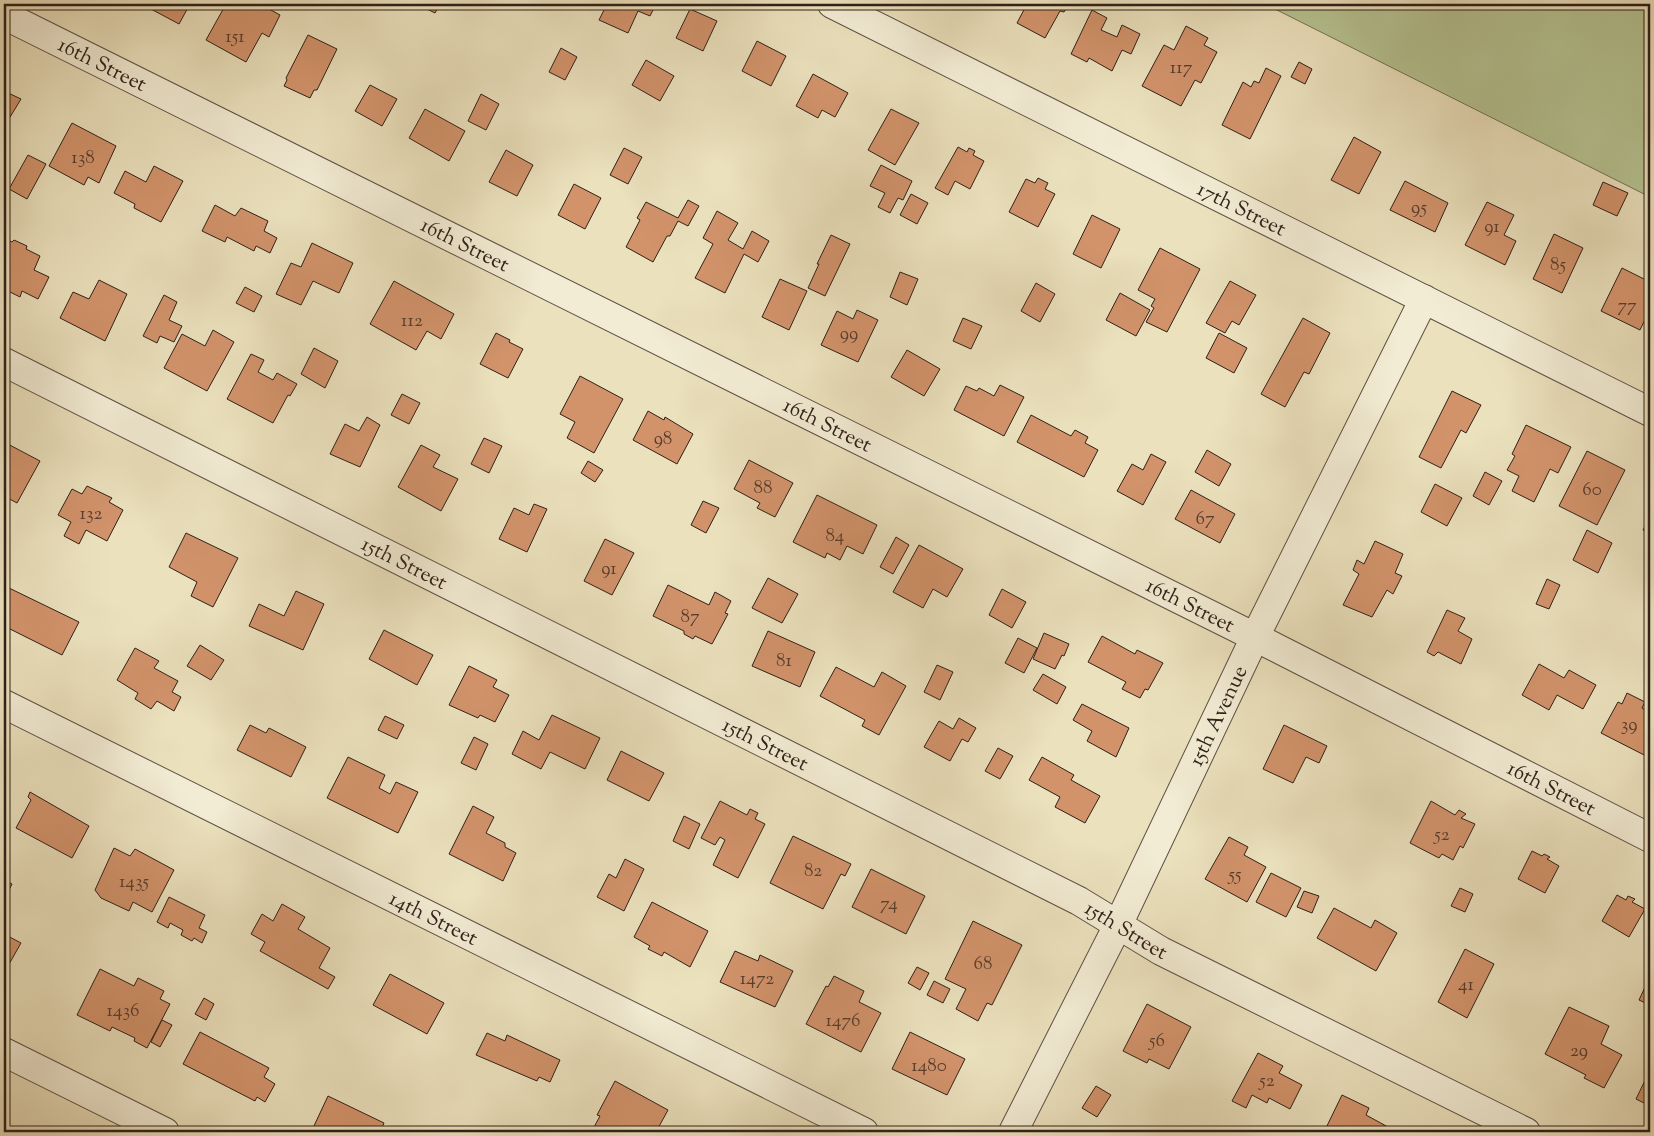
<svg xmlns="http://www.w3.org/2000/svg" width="1654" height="1136" font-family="'Sorts Mill Goudy',serif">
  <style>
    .green { fill: #b6c392; stroke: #727256 }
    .building { fill: #d2936b; stroke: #2f2019 }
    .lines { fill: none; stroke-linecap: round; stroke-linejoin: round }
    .street-casing { stroke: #5e5042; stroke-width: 30 }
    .street { stroke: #f2ecd4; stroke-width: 28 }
    .labels { text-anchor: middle; stroke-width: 4; stroke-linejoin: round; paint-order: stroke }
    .number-label { font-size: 19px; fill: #583d2e }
    .street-label { font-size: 21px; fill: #2f2019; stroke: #f2ecd4 }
  </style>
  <rect width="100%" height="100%" fill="#ebe1bd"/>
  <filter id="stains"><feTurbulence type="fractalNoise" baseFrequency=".004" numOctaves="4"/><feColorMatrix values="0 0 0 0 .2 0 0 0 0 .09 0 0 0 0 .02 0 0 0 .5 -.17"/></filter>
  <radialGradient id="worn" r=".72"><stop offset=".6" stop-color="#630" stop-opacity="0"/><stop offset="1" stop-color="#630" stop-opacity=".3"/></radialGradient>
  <polygon class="green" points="1265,4 1650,4 1650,197"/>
  <g class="building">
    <polygon points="154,4 190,4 179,24 151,9"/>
    <polygon points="226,4 260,4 280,15 269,37 262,33 246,62 206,40"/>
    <polygon points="417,4 440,4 435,13"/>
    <polygon points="607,4 656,4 650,16 638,11 628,33 599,20"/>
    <polygon points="1027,4 1069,4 1064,12 1060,11 1045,38 1017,23"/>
    <polygon points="690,9 717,21 703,51 676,38"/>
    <polygon points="1092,10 1107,18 1101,30 1117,37 1122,25 1140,34 1131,54 1122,50 1112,71 1089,58 1087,62 1071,54"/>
    <polygon points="1186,26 1208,38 1204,45 1217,52 1201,83 1195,80 1181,106 1142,86 1164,45 1174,50"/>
    <polygon points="308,35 337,49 317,90 314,90 310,98 284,86 287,80 286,78"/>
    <polygon points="757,41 786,56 771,86 742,71"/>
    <polygon points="561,48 577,57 565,80 549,72"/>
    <polygon points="646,60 674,76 660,101 632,85"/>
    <polygon points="1299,62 1312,69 1305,84 1291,77"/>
    <polygon points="1266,68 1281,76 1250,139 1222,125 1243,82 1251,87 1254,81 1259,83"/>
    <polygon points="813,74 848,93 835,117 822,110 818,118 796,106"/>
    <polygon points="370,85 397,99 382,126 355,111"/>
    <polygon points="4,91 21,99 4,127"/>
    <polygon points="481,94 499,104 486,130 468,121"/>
    <polygon points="425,109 465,131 449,161 409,138"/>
    <polygon points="891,109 919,123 895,165 868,150"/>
    <polygon points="72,123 116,146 99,183 88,177 84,185 49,166"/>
    <polygon points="1354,137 1381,152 1359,194 1331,180"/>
    <polygon points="958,147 967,152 969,148 975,151 973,155 984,161 970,189 955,181 948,195 935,188"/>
    <polygon points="624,148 642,157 628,184 610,175"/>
    <polygon points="506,150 533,165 517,196 489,182"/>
    <polygon points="28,155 46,164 27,199 9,189"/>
    <polygon points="881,165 912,181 903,200 898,198 890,213 878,207 885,193 870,186"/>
    <polygon points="154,166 183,181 161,222 134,208 135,204 114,193 125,171 146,182"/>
    <polygon points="1038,178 1048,183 1045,189 1055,194 1038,227 1009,212 1026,179 1035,183"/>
    <polygon points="1405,181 1448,203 1435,232 1390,210"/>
    <polygon points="1603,182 1628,193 1617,216 1593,205"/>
    <polygon points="574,184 601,198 585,229 558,215"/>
    <polygon points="911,194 928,203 917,224 900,215"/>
    <polygon points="688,200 699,206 688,226 678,221 670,236 667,236 653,262 626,247 640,220 637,218 646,202 678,218"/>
    <polygon points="1487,202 1514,215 1504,235 1516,241 1505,265 1465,245"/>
    <polygon points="215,205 235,216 241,208 268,221 264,231 277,238 270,253 256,246 254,251 227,237 225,242 202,231"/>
    <polygon points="717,211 738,223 728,240 743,249 752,231 769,241 758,262 744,254 725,293 695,278 713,244 703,238"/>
    <polygon points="1092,215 1120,229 1101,268 1073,254"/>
    <polygon points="1554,234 1583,248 1562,293 1533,279"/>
    <polygon points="831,235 850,244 825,296 808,288 819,264 817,264"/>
    <polygon points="4,238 12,242 14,240 27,246 26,249 40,256 34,270 49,277 38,299 22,291 20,297 4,289"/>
    <polygon points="312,243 353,263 339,293 313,281 301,305 276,294 291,263 301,267"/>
    <polygon points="1160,248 1200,269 1167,332 1146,322 1154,308 1151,306 1155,299 1138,290"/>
    <polygon points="1622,268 1650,282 1650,287 1645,296 1650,298 1650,309 1640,330 1601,311"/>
    <polygon points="900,272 918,279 907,305 890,297"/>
    <polygon points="780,279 807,291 789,330 762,317"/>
    <polygon points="99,280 127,294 105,341 60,318 73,292 89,299"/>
    <polygon points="394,281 454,314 441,339 427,331 416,350 370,324"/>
    <polygon points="1230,281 1256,295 1239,325 1232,321 1225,333 1206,323"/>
    <polygon points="1036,283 1055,294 1040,322 1021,311"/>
    <polygon points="245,287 262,296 254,312 236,303"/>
    <polygon points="1120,293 1150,310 1136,336 1106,320"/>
    <polygon points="164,295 177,302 169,320 182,326 174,342 160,336 157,343 143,336"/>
    <polygon points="857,310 878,320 858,362 821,345 837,311 853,319"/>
    <polygon points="963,318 982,326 971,349 953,341"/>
    <polygon points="1303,318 1330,333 1309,374 1304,372 1285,407 1261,394"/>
    <polygon points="213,330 234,342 207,391 164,368 182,334 205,346"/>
    <polygon points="496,333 510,340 509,342 523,349 508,378 480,364"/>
    <polygon points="1219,333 1247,348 1234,373 1206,358"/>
    <polygon points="314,348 338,361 325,388 301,374"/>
    <polygon points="907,350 940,369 924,396 891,377"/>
    <polygon points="251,354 264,360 258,372 273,380 277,373 297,384 290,396 288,395 273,423 227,399"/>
    <polygon points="580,376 623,399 594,453 567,438 575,422 560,414"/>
    <polygon points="1000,385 1024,397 1004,436 954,410 966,386 977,391 979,388 994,396"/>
    <polygon points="1452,391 1481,405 1466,433 1461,430 1441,468 1419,457"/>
    <polygon points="402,394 420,403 409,424 391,415"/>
    <polygon points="648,411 664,420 665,417 693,434 677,464 633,440"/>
    <polygon points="1031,415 1071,436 1075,430 1088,437 1085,443 1098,450 1084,477 1017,442"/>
    <polygon points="367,417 380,425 360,467 330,454 345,424 359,431"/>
    <polygon points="1526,425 1571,447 1558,473 1550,469 1534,502 1512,491 1519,476 1507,470 1515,456 1512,454"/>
    <polygon points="484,438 502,446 489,473 471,464"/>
    <polygon points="4,442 40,461 17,503 4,496 4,493 9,483 4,480"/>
    <polygon points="421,445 440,455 433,467 458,479 441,511 398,487"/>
    <polygon points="1207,450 1231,464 1219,486 1195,472"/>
    <polygon points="1587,451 1625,470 1597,525 1559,506"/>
    <polygon points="1151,454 1166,462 1143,505 1117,491 1132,464 1143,470"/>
    <polygon points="749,460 793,483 775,517 757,508 760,503 734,489"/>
    <polygon points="588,461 603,470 595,482 581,473"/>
    <polygon points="1485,472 1502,481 1489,505 1473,496"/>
    <polygon points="1435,484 1462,498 1447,526 1421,512"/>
    <polygon points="87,486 112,498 109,502 123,510 107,541 86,530 79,544 64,536 71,522 58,515 72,489 82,494"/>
    <polygon points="1191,490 1235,514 1220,543 1175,519"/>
    <polygon points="817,495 877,525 863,554 847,546 840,560 827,553 825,558 793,542"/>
    <polygon points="703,501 719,508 706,533 691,525"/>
    <polygon points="534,504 547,509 527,552 499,539 514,508 529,515"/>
    <polygon points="1650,516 1650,534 1643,530"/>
    <polygon points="1587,530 1612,543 1598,573 1573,560"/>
    <polygon points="186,533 238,558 213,607 191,596 197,582 169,567"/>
    <polygon points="896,537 909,545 893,574 880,567"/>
    <polygon points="605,539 634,553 612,595 584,581"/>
    <polygon points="1375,541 1403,554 1395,573 1402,576 1393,594 1387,590 1372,617 1343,605 1359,574 1353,570 1357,560 1364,564"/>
    <polygon points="919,545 963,569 947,597 933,589 923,608 893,592"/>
    <polygon points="768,578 798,594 782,623 752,608"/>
    <polygon points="1547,579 1560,585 1549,609 1536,604"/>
    <polygon points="668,585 709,605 715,592 731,601 725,613 728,614 712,644 695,636 693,639 684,634 684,631 653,616"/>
    <polygon points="9,588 79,622 62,655 4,626 4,597"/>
    <polygon points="1002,589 1026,602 1012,628 989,615"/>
    <polygon points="296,591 324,604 303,650 249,626 259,604 284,616"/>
    <polygon points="1447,610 1465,618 1458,631 1472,639 1461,664 1438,652 1434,656 1427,652"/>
    <polygon points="384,630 433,655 417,685 369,659"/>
    <polygon points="768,631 815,652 800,687 752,666"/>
    <polygon points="1044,633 1069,644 1064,656 1062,655 1055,669 1033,659"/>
    <polygon points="1102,636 1135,654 1137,650 1163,663 1148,690 1145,689 1140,698 1122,689 1126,682 1088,662"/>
    <polygon points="1018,638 1037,648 1024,673 1005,663"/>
    <polygon points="200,645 224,660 211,680 187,666"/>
    <polygon points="135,648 159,661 154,668 178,681 172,692 181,697 174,711 157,701 151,709 135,699 138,693 117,680"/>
    <polygon points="1539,664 1564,678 1569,670 1596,685 1583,709 1557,695 1549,710 1522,695"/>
    <polygon points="937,665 953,672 940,700 924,692"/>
    <polygon points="469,666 497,680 493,687 509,695 495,722 480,715 478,718 449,705"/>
    <polygon points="836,667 874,687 882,672 906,686 879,735 862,726 865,720 820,696"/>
    <polygon points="1043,674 1066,687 1057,704 1033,690"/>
    <polygon points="1627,693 1645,702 1642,708 1650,713 1650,758 1601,733 1618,702 1622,704"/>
    <polygon points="1082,704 1129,728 1116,757 1087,741 1092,731 1073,720"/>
    <polygon points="552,715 600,738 585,769 550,752 541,769 512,754 523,731 539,740"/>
    <polygon points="385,716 404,725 397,739 378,730"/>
    <polygon points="959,718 976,728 968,742 962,739 950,761 924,747 939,721 953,729"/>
    <polygon points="250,725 266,733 269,728 306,747 291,777 237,750"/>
    <polygon points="1284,725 1327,746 1319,763 1306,757 1293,783 1263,769"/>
    <polygon points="474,737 488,744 476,770 461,763"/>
    <polygon points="998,748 1013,756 1000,779 985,771"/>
    <polygon points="621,751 664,773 649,801 607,780"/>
    <polygon points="348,757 385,775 379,788 390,794 396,782 418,792 398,833 327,798"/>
    <polygon points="1042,757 1074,775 1071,780 1100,796 1085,823 1055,807 1060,797 1029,780"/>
    <polygon points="30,792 89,826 72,858 16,828 31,800 28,797"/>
    <polygon points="720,801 747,815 750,809 758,813 755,819 765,824 738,878 713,865 725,840 720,837 715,845 701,838"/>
    <polygon points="1431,801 1455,815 1459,810 1466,814 1461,818 1475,824 1463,848 1460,846 1453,860 1442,854 1439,858 1410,843"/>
    <polygon points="473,806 494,817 486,833 505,843 505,847 516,853 503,881 449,854"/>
    <polygon points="684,816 700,824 689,849 673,841"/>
    <polygon points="793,836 851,864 845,876 841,874 823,909 770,883"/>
    <polygon points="1229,837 1248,847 1244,855 1266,867 1247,902 1205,879"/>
    <polygon points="114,848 130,856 135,849 174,870 152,912 133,902 129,911 101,898 95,890"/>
    <polygon points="1532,851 1542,856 1544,854 1550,857 1547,859 1559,866 1545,893 1518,879"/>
    <polygon points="625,859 644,869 624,911 597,897 609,874 616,878"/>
    <polygon points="871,869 925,896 906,934 852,907"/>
    <polygon points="1271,873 1301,888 1286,917 1256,902"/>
    <polygon points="4,880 12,884 4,900"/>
    <polygon points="1460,888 1473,894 1465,912 1451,906"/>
    <polygon points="1304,891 1319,896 1312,913 1297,907"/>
    <polygon points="1617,895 1626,900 1628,896 1635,899 1632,902 1645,909 1629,937 1602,921"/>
    <polygon points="169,897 205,915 199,928 207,932 202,943 194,938 192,941 181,935 183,930 170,923 168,928 157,922"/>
    <polygon points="652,902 708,931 690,967 664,952 662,956 648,949 650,946 634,937"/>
    <polygon points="282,904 305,917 298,929 330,948 319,968 335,977 328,989 260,951 265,942 251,934 262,914 273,921"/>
    <polygon points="1334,908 1371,928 1375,920 1397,933 1376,971 1317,938"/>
    <polygon points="973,921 1022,945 992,1005 987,1003 978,1021 956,1009 966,989 945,979"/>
    <polygon points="4,934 21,943 4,973"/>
    <polygon points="1465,949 1494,964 1467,1018 1438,1002"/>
    <polygon points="735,951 758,961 760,955 793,971 775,1007 720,982"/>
    <polygon points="917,967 929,973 920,990 908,983"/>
    <polygon points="100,969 134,986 138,978 164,991 160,999 170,1004 147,1048 134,1041 135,1038 112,1027 110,1031 77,1015"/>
    <polygon points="390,974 444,1003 427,1034 373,1005"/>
    <polygon points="834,976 864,991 859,1002 881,1013 861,1052 806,1024 826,986 828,987"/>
    <polygon points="934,981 950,989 943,1003 927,995"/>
    <polygon points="1646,985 1650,987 1650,1005 1639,1000"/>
    <polygon points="204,998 214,1004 206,1020 195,1014"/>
    <polygon points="1147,1004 1191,1027 1169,1069 1149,1059 1147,1063 1123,1051"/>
    <polygon points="1569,1007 1609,1026 1601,1044 1622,1055 1604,1088 1584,1078 1586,1075 1545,1054"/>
    <polygon points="162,1020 172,1025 160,1047 151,1042"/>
    <polygon points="200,1032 269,1068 264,1077 275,1084 265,1102 257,1097 255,1101 183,1064"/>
    <polygon points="910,1032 965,1059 947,1095 892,1069"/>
    <polygon points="487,1033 505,1041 507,1035 560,1060 550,1082 539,1077 537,1081 476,1055"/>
    <polygon points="1258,1053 1283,1066 1279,1073 1302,1085 1290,1109 1269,1098 1267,1103 1252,1095 1246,1108 1232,1101"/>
    <polygon points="1650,1070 1650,1106 1636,1099"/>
    <polygon points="615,1081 668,1110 656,1132 644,1132 641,1130 639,1132 635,1132 627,1128 625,1132 599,1132 593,1129 600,1116 597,1115"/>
    <polygon points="1096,1086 1111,1095 1097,1117 1082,1108"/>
    <polygon points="1342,1095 1369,1108 1366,1115 1388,1127 1386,1132 1324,1132"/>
    <polygon points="328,1096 384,1123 380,1132 321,1132 313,1128"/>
  </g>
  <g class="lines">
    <g class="street-casing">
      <g id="street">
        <path id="s1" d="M832,4L1650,412"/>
        <path id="s2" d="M4,15L1255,637L1650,838"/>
        <path id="s3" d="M4,362L1079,901L1161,951L1526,1132"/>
        <path id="s4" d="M4,704L864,1132"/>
        <polyline points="4,1052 165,1132"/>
        <path id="s5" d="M1013,1132L1118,925L1255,637L1424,299"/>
      </g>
    </g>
    <use href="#street" class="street"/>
  </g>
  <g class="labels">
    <g class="number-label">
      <text x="235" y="42">151</text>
      <text x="1181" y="73">117</text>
      <text x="83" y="163">138</text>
      <text x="1419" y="213">95</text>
      <text x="1492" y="232">91</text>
      <text x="1558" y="270">85</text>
      <text x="1627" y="311">77</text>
      <text x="412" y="326">112</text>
      <text x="849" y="339">99</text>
      <text x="663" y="444">98</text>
      <text x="763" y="493">88</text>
      <text x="1592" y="495">60</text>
      <text x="91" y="519">132</text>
      <text x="1205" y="524">67</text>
      <text x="835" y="541">84</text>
      <text x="609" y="574">91</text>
      <text x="690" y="622">87</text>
      <text x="784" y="666">81</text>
      <text x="1629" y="730">39</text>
      <text x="1442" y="840">52</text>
      <text x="813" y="876">82</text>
      <text x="1235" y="880">55</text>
      <text x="134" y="887">1435</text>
      <text x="889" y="909">74</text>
      <text x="983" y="969">68</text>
      <text x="757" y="984">1472</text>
      <text x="1466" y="990">41</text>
      <text x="123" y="1016">1436</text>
      <text x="843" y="1026">1476</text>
      <text x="1157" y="1046">56</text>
      <text x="1579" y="1056">29</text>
      <text x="929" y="1071">1480</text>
      <text x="1267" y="1086">52</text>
    </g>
    <g class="street-label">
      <text dy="7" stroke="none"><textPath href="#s2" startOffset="110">16th Street</textPath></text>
      <text dy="7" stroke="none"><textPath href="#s1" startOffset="458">17th Street</textPath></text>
      <text dy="7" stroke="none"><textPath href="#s2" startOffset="515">16th Street</textPath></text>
      <text dy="7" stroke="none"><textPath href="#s2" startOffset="920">16th Street</textPath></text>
      <text dy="7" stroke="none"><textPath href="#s3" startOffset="448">15th Street</textPath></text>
      <text dy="7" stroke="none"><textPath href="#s2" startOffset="1325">16th Street</textPath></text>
      <text dy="7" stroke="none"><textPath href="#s5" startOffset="464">15th Avenue</textPath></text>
      <text dy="7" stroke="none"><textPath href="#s3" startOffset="852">15th Street</textPath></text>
      <text dy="7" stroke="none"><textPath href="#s2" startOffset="1730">16th Street</textPath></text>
      <text dy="7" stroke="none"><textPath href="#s4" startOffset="480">14th Street</textPath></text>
      <text dy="7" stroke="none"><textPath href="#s3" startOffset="1258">15th Street</textPath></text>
    </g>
  </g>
  <rect width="1654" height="1136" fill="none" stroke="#ebe1bd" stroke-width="20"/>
  <rect x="5" y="5" width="1644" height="1126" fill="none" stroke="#2f2019" stroke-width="2.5"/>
  <rect x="10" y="10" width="1634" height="1116" fill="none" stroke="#2f2019"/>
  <rect width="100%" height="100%" filter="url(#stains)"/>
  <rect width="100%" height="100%" fill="url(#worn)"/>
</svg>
